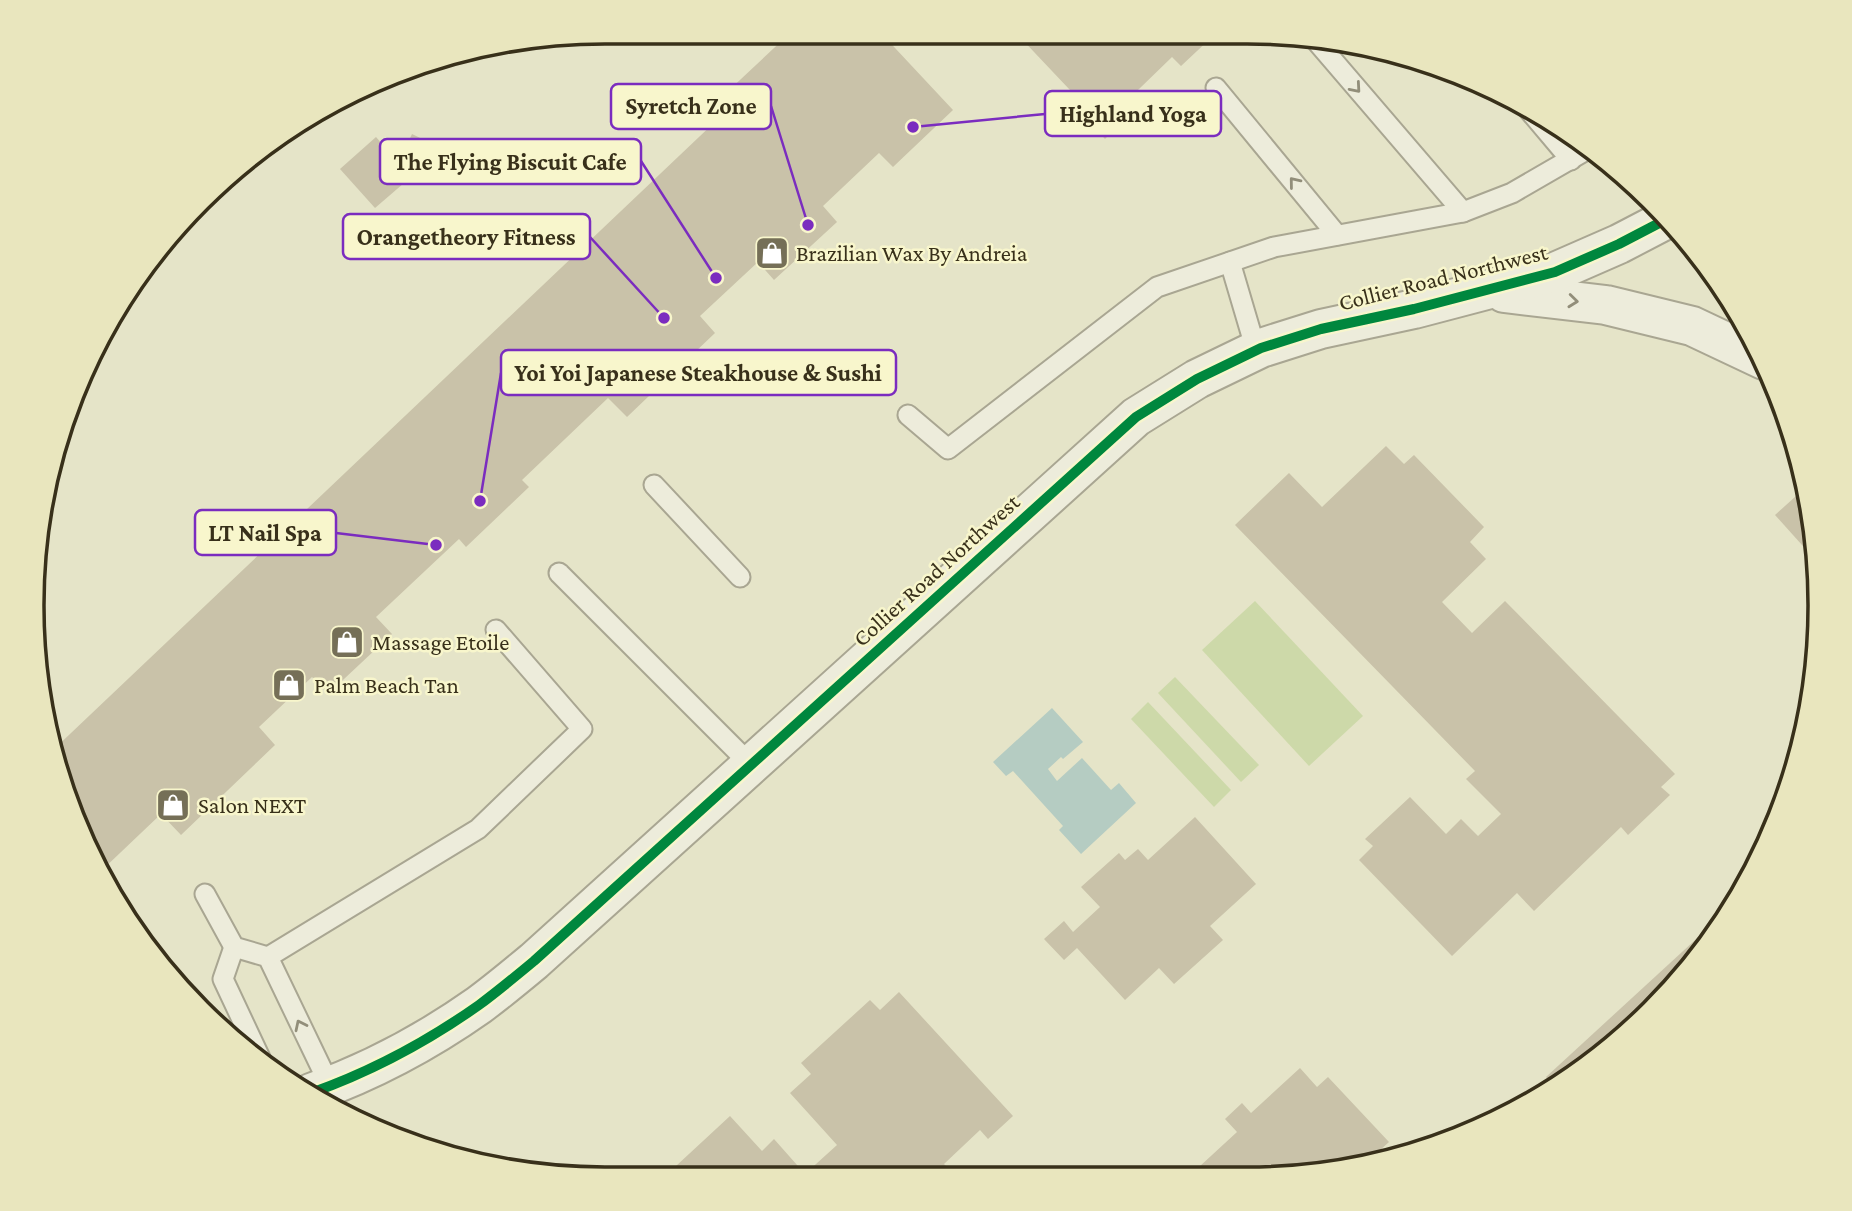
<svg xmlns="http://www.w3.org/2000/svg" width="1852" height="1211" font-family="'Crimson Pro',serif">
  <style>
    .green { fill: #cdd9a9 }
    .water { fill: #b5ccc2 }
    .building { fill: #c9c2a9 }
    .lines { fill: none; stroke-linecap: round; stroke-linejoin: round }
    .service-casing { stroke: #a9a692; stroke-width: 23 }
    .tertiary-casing { stroke: #a9a692; stroke-width: 42 }
    .service { stroke: #edecdb; stroke-width: 19 }
    .tertiary { stroke: #edecdb; stroke-width: 38 }
    .cycleway-casing { stroke: #f8f6cc; stroke-width: 15 }
    .cycleway { stroke: #00873e; stroke-width: 10 }
    .oneway { stroke: #928e7a }
    .labels { text-anchor: middle; stroke-width: 5; stroke-linejoin: round; paint-order: stroke }
    .poi-label { font-size: 23px; fill: #38301a; stroke: #f8f6cc; text-anchor: start }
    .street-label { font-size: 23px; fill: #38301a; stroke: #f8f6cc }
    .rim { fill: none; stroke: #38301a; stroke-width: 3.5 }
    .leader { fill: none; stroke: #7b2cbf; stroke-width: 2.5 }
    .callout-dot { fill: #7b2cbf; stroke: #f8f6cc; stroke-width: 2.5 }
    .callout { fill: #f8f6cc; stroke: #7b2cbf; stroke-width: 2.5 }
    .callout-label { font-size: 24px; text-anchor: middle; font-weight: bold; fill: #38301a }
  </style>
  <rect width="100%" height="100%" fill="#e5e4c8"/>
  <g class="green">
    <polygon points="1255,601 1363,716 1309,766 1202,650"/>
    <polygon points="1175,677 1259,765 1241,782 1158,693"/>
    <polygon points="1148,702 1231,790 1214,807 1131,719"/>
  </g>
  <polygon class="water" points="1052,708 1083,742 1063,759 1061,757 1048,769 1057,781 1082,758 1111,790 1119,783 1136,803 1081,854 1059,830 1063,826 1013,771 1006,776 993,762"/>
  <g class="building">
    <polygon points="790,33 881,33 953,110 893,167 879,153 823,206 837,222 774,280 758,262 700,316 715,333 627,417 608,398 522,480 529,487 466,547 459,539 376,617 392,634 328,694 312,677 259,727 275,745 181,835 161,814 100,872 51,752 719,118 710,108"/>
    <polygon points="1017,34 1183,36 1213,36 1181,66 1172,57 1105,122 1113,131 1105,139 1081,113 1087,108"/>
    <polygon points="412,134 449,152 440,172 403,153"/>
    <polygon points="376,137 411,177 375,208 340,169"/>
    <polygon points="1386,446 1404,464 1414,455 1484,527 1470,542 1486,559 1442,602 1472,633 1505,601 1675,774 1661,787 1670,795 1628,835 1621,827 1534,911 1517,893 1452,956 1359,860 1373,846 1365,839 1410,797 1446,834 1461,819 1478,836 1501,814 1466,779 1475,771 1235,525 1289,473 1322,507"/>
    <polygon points="1806,487 1819,564 1775,515"/>
    <polygon points="1195,817 1256,884 1210,926 1223,940 1174,984 1159,968 1125,1000 1077,948 1064,960 1044,939 1064,921 1073,932 1100,907 1081,887 1119,853 1125,860 1138,849 1148,860"/>
    <polygon points="1731,907 1678,984 1596,1061 1555,1087 1546,1077"/>
    <polygon points="899,992 1013,1116 988,1139 980,1130 944,1164 948,1168 938,1177 685,1175 676,1166 730,1116 762,1151 774,1139 805,1174 837,1145 790,1093 811,1074 801,1063 870,1000 880,1010"/>
    <polygon points="1300,1068 1317,1087 1328,1077 1389,1142 1379,1151 1388,1161 1284,1178 1187,1178 1237,1132 1225,1119 1242,1103 1251,1113"/>
  </g>
  <g class="lines">
    <g class="service-casing">
      <g id="service">
        <polyline points="1312,36 1463,212"/>
        <polyline points="1216,88 1337,235"/>
        <polyline points="1528,109 1571,160"/>
        <polyline points="1230,262 1256,350"/>
        <polyline points="908,415 948,449 1157,287 1274,247 1463,212 1512,193 1588,149"/>
        <polyline points="654,485 740,577"/>
        <polyline points="559,573 751,765"/>
        <polyline points="205,894 234,947 268,957 330,1086"/>
        <polyline points="234,947 223,979 261,1060"/>
        <polyline points="268,957 478,829 582,729 496,630"/>
      </g>
    </g>
    <g class="tertiary-casing">
      <g id="tertiary">
        <polyline points="1504,293 1606,305 1692,326 1764,360"/>
        <path d="M311,1093C370,1072 428,1041 479,1005C498,991 516,976 534,961L1136,417L1197,379L1261,348L1321,329L1414,309L1555,272L1619,244L1667,219"/>
      </g>
    </g>
    <use href="#service" class="service"/>
    <use href="#tertiary" class="tertiary"/>
    <g class="cycleway-casing">
      <path id="cycleway" d="M311,1093C370,1072 428,1041 479,1005C498,991 516,976 534,961L1136,417L1197,379L1261,348L1321,329L1414,309L1555,272L1619,244L1667,219"/>
    </g>
    <use href="#cycleway" class="cycleway"/>
  </g>
  <defs><path id="oneway-chevron" d="M-2-3.5L2.5 0L-2 3.5" fill="none" stroke-width="1.6" stroke-linecap="round" stroke-linejoin="round" transform="scale(1.75)"/></defs>
  <g class="oneway">
    <use href="#oneway-chevron" transform="translate(1356 88) rotate(49)"/>
    <use href="#oneway-chevron" transform="translate(1294 182) rotate(-129)"/>
    <use href="#oneway-chevron" transform="translate(1573 301) rotate(6)"/>
    <use href="#oneway-chevron" transform="translate(300 1025) rotate(-116)"/>
  </g>
  <defs>
    <g id="shop-square" transform="scale(1.75)"><rect x="-9" y="-9" width="18" height="18" rx="4" fill="#756f57" stroke="#f8f6cc"/><path d="M-5-2.5h2.3a2.7 3.5 0 0 1 5.4 0H5L5.5 6h-11ZM-1.5-2.5h3a1.5 2.3 0 0 0-3 0Z" fill="#fff"/></g>
  </defs>
  <g fill-rule="evenodd">
    <use href="#shop-square" x="772" y="253"/>
    <use href="#shop-square" x="347" y="642"/>
    <use href="#shop-square" x="289" y="685"/>
    <use href="#shop-square" x="173" y="805"/>
  </g>
  <g class="labels">
    <g class="poi-label">
      <text x="796" y="261">Brazilian Wax By Andreia</text>
      <text x="372" y="650">Massage Etoile</text>
      <text x="314" y="693">Palm Beach Tan</text>
      <text x="198" y="813">Salon NEXT</text>
    </g>
    <g class="street-label">
      <text transform="translate(1443 277) rotate(-14)" y="8">Collier Road Northwest</text>
      <text transform="translate(936 570) rotate(-42)" y="8">Collier Road Northwest</text>
    </g>
  </g>
  <path d="M0 0H1852V1211H0ZM605 44H1247A561 561 0 0 1 1808 605V606A561 561 0 0 1 1247 1167H605A561 561 0 0 1 44 606V605A561 561 0 0 1 605 44Z" fill="#e9e6be" fill-rule="evenodd"/>
  <path class="rim" d="M605 44H1247A561 561 0 0 1 1808 605V606A561 561 0 0 1 1247 1167H605A561 561 0 0 1 44 606V605A561 561 0 0 1 605 44Z"/>
  <path class="leader" d="M808 225L771 106M913 127L1045 114M716 278L641 161M664 318L590 237M480 501L501 373M436 545L336 533"/>
  <g class="callout-dot">
    <circle cx="808" cy="225" r="7"/>
    <circle cx="913" cy="127" r="7"/>
    <circle cx="716" cy="278" r="7"/>
    <circle cx="664" cy="318" r="7"/>
    <circle cx="480" cy="501" r="7"/>
    <circle cx="436" cy="545" r="7"/>
  </g>
  <g class="callout">
    <rect x="611" y="84" width="160" height="45" rx="7"/>
    <rect x="1045" y="91" width="176" height="45" rx="7"/>
    <rect x="380" y="139" width="261" height="45" rx="7"/>
    <rect x="343" y="214" width="247" height="45" rx="7"/>
    <rect x="501" y="350" width="395" height="45" rx="7"/>
    <rect x="195" y="510" width="141" height="45" rx="7"/>
  </g>
  <g class="callout-label">
    <text x="691" y="114">Syretch Zone</text>
    <text x="1133" y="122">Highland Yoga</text>
    <text x="510" y="170">The Flying Biscuit Cafe</text>
    <text x="466" y="245">Orangetheory Fitness</text>
    <text x="698" y="381">Yoi Yoi Japanese Steakhouse &amp; Sushi</text>
    <text x="265" y="541">LT Nail Spa</text>
  </g>
</svg>
